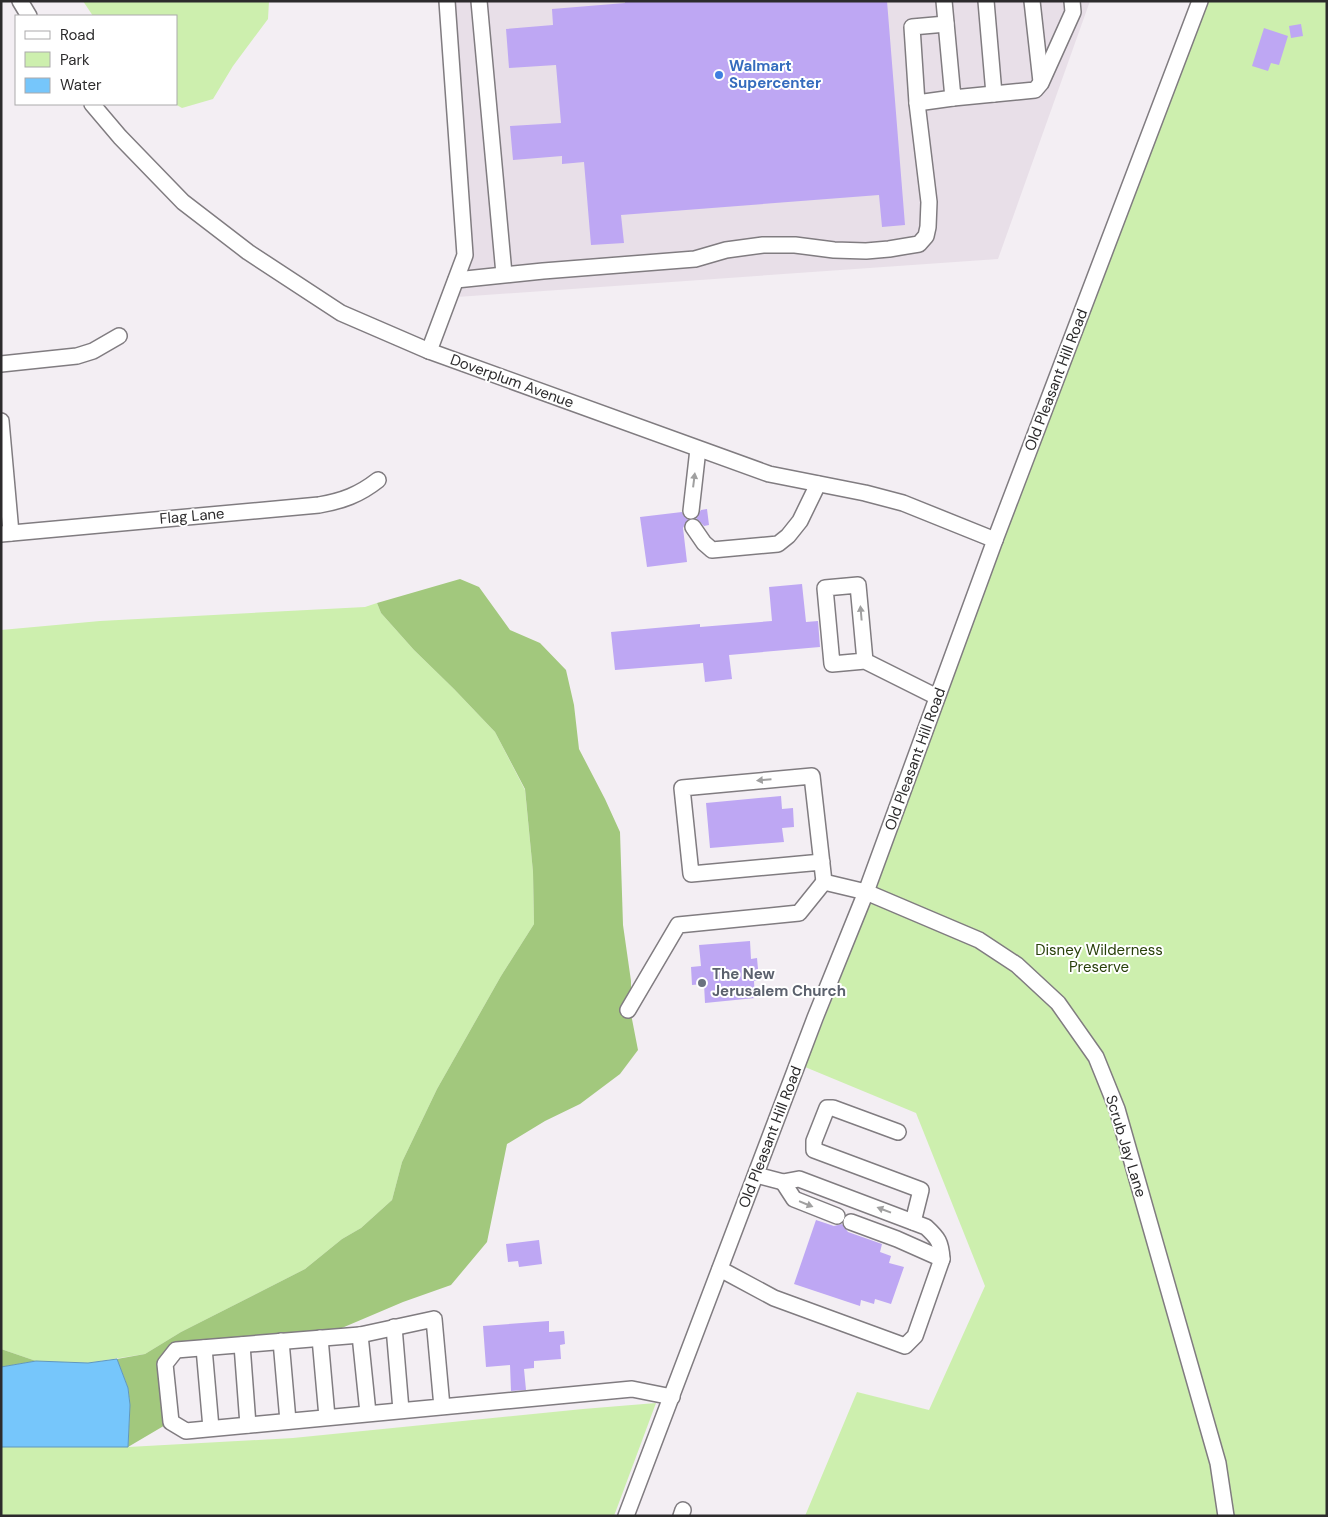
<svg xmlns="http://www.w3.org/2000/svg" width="1328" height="1517" font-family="'DM Sans',sans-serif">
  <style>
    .built { fill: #e8dfe8 }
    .green { fill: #cdefae }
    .forest { fill: #a2c87d }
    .water { fill: #76c6fb; stroke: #6098bd }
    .building { fill: #bea7f3 }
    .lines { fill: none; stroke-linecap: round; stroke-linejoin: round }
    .minor-casing { stroke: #807c80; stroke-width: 18 }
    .minor { stroke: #fff; stroke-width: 15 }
    .oneway { fill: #a0a0a0 }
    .shop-dot { fill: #3f7fe0; stroke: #fff; stroke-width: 2 }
    .worship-dot { fill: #6b7280; stroke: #fff; stroke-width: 2 }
    .labels { text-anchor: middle; stroke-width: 4; stroke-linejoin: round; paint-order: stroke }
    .shop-label { font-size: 15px; font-weight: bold; fill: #366cbe; stroke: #fff; text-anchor: start }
    .street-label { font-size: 15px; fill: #2c2b2c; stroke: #fff }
    .park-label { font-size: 15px; fill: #284009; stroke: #fff }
    .worship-label { font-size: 15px; font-weight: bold; fill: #5b616d; stroke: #fff; text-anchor: start }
  </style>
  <rect width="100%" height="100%" fill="#f3eef3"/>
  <polygon class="built" points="454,1 1090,1 998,259 457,297 472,254"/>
  <g class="green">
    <polygon points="83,1 269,1 268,19 233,66 213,99 182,108 175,104 176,16 93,16"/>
    <polygon points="1208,1 1327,1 1327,1516 805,1516 857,1392 929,1410 985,1286 916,1113 805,1067 876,889 1002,543"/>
    <polygon points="377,603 381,613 414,650 454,689 495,732 525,790 533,872 534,924 501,976 437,1089 402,1162 392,1200 361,1228 342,1239 305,1269 181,1332 145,1354 88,1363 36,1361 1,1349 1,630 100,621 365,607"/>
    <polygon points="656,1403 614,1516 1,1516 1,1447 128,1447 293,1438 583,1409"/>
  </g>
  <g class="forest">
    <polygon points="460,579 479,587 510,630 540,643 566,670 574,705 579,749 605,799 620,832 623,925 631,981 631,1014 638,1050 620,1074 580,1104 545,1121 507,1144 487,1242 451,1285 403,1302 323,1336 171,1357 167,1424 128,1447 130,1405 128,1388 117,1359 145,1354 181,1332 305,1269 342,1239 361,1228 392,1200 402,1162 437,1089 501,976 534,924 533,872 525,789 495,732 454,689 414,650 381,613 377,603"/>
    <polygon points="1,1349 36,1361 1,1367"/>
  </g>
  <polygon class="water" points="117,1359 128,1388 130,1405 128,1447 1,1447 1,1367 36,1361 88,1363"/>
  <g class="building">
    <polygon points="625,1 887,1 905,225 882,227 879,195 621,215 624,243 591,245 584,162 562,164 562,156 513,160 510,126 561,123 556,65 509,68 506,29 553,25 552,9 625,3"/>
    <polygon points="1301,24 1303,36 1291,38 1289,26"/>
    <polygon points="1264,28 1288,36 1279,65 1271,63 1268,71 1252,66"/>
    <polygon points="707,509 709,525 704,526 696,518 701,510"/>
    <polygon points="682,512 683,515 688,519 683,528 687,562 647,567 640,517"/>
    <polygon points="802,584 806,622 818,621 820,647 729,655 732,679 705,682 703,663 615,670 611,632 700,624 700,627 772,621 769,587"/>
    <polygon points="781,796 782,809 793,808 794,827 782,828 784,842 710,848 706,803"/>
    <polygon points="750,941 751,959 757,958 759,980 754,981 755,998 705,1003 704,984 692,985 691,967 701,966 699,945"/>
    <polygon points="816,1220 834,1226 842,1224 848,1232 882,1244 880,1252 891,1256 889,1263 904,1267 891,1304 875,1299 874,1304 861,1300 860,1306 794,1284"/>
    <polygon points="539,1240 542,1264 519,1267 518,1261 508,1262 506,1244"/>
    <polygon points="549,1321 549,1332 564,1331 565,1344 560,1345 561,1359 534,1361 534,1368 524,1369 526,1390 511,1391 510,1365 486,1367 483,1326"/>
  </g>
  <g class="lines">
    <g class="minor-casing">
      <g id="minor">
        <polyline points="20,1 29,16"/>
        <polyline points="479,1 504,274"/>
        <polyline points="944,1 953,98 1035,90 1041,83 1073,12 1072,1"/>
        <polyline points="986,1 994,94"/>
        <polyline points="1032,1 1041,82"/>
        <polyline points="946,24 912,27 917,103 953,98"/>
        <polyline points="92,104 120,137 183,202 248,252 341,313 429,351 769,474 865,493 903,503 995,540"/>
        <polyline points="456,280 543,271 695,259 726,250 763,245 795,245 834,250 866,251 889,249 919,244 926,236 928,227 929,202 917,103"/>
        <polyline points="429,351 465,255 447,1"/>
        <polyline points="1,364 77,356 93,351 119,336"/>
        <polyline points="1,421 11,533"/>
        <polyline points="691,511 698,449"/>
        <polyline points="693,527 704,543 712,550 778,544 788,536 800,521 818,484"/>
        <path d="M1,534L319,505C342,501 359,495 378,480"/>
        <polyline points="865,661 858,585 825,588 832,664 865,661 937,697"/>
        <polyline points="822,862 691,874 682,788 812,776 824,882 866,892 979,940 1017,965 1058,1003 1096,1057 1117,1109 1218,1463 1226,1516"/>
        <polyline points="628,1010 678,925 799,913 824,882"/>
        <polyline points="898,1132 833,1108 827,1108 814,1141 814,1150 921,1190 913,1222"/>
        <polyline points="783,1182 794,1199 837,1216"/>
        <polyline points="851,1222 897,1239 942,1259"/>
        <path d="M720,1269L774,1298L905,1346L915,1336L942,1259C941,1242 938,1238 926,1227L799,1179L783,1182L756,1175"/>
        <polyline points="394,1327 401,1410"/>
        <polyline points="360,1335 368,1413"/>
        <polyline points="320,1338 327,1417"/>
        <polyline points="281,1341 288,1421"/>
        <polyline points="242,1345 248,1425"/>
        <polyline points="204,1348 211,1428"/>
        <polyline points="442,1407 434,1319 360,1335 176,1350 165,1364 171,1422 186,1431 632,1389 672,1397"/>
        <polyline points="626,1516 815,1018 866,892 995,540 1200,1"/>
        <polyline points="681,1516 683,1510"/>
      </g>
    </g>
    <use href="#minor" class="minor"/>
  </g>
  <defs><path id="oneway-solid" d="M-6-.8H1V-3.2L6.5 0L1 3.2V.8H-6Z" transform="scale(1.25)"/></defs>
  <g class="oneway">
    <use href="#oneway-solid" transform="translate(694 480) rotate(-83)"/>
    <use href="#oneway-solid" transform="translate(861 613) rotate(-95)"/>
    <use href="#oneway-solid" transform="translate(764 780) rotate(175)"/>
    <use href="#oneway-solid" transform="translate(806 1204) rotate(22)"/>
    <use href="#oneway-solid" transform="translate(884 1210) rotate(-159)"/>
  </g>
  <circle class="shop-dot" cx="719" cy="75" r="5"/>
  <circle class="worship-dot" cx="702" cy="983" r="5"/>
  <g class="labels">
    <g class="shop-label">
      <text x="729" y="71">Walmart<tspan x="729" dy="17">Supercenter</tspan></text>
    </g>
    <g class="street-label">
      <text transform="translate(1056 380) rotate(-69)" y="5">Old Pleasant Hill Road</text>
      <text transform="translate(512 381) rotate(20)" y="5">Doverplum Avenue</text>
      <text transform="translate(192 516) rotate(-5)" y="5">Flag Lane</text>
      <text transform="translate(915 759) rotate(-70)" y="5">Old Pleasant Hill Road</text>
      <text transform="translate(770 1137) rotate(-69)" y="5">Old Pleasant Hill Road</text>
      <text transform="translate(1126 1146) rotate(73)" y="5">Scrub Jay Lane</text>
    </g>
    <g class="park-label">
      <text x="1099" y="955">Disney Wilderness<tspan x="1099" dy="17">Preserve</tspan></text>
    </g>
    <g class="worship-label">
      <text x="712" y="979">The New<tspan x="712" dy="17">Jerusalem Church</tspan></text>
    </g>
  </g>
  <rect width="1328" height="1517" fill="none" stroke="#2c2b2c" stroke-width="5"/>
  <rect x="15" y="15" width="162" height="90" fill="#ffffff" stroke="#abaaab"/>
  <rect x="25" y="31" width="25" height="8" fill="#ffffff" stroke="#abaaab"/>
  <text x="60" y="40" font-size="15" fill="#2c2b2c">Road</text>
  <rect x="25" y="52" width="25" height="15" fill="#cdefae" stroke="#abaaab"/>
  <text x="60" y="65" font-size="15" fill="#2c2b2c">Park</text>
  <rect x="25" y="78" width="25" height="15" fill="#76c6fb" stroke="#abaaab"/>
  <text x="60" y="90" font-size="15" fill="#2c2b2c">Water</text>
</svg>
